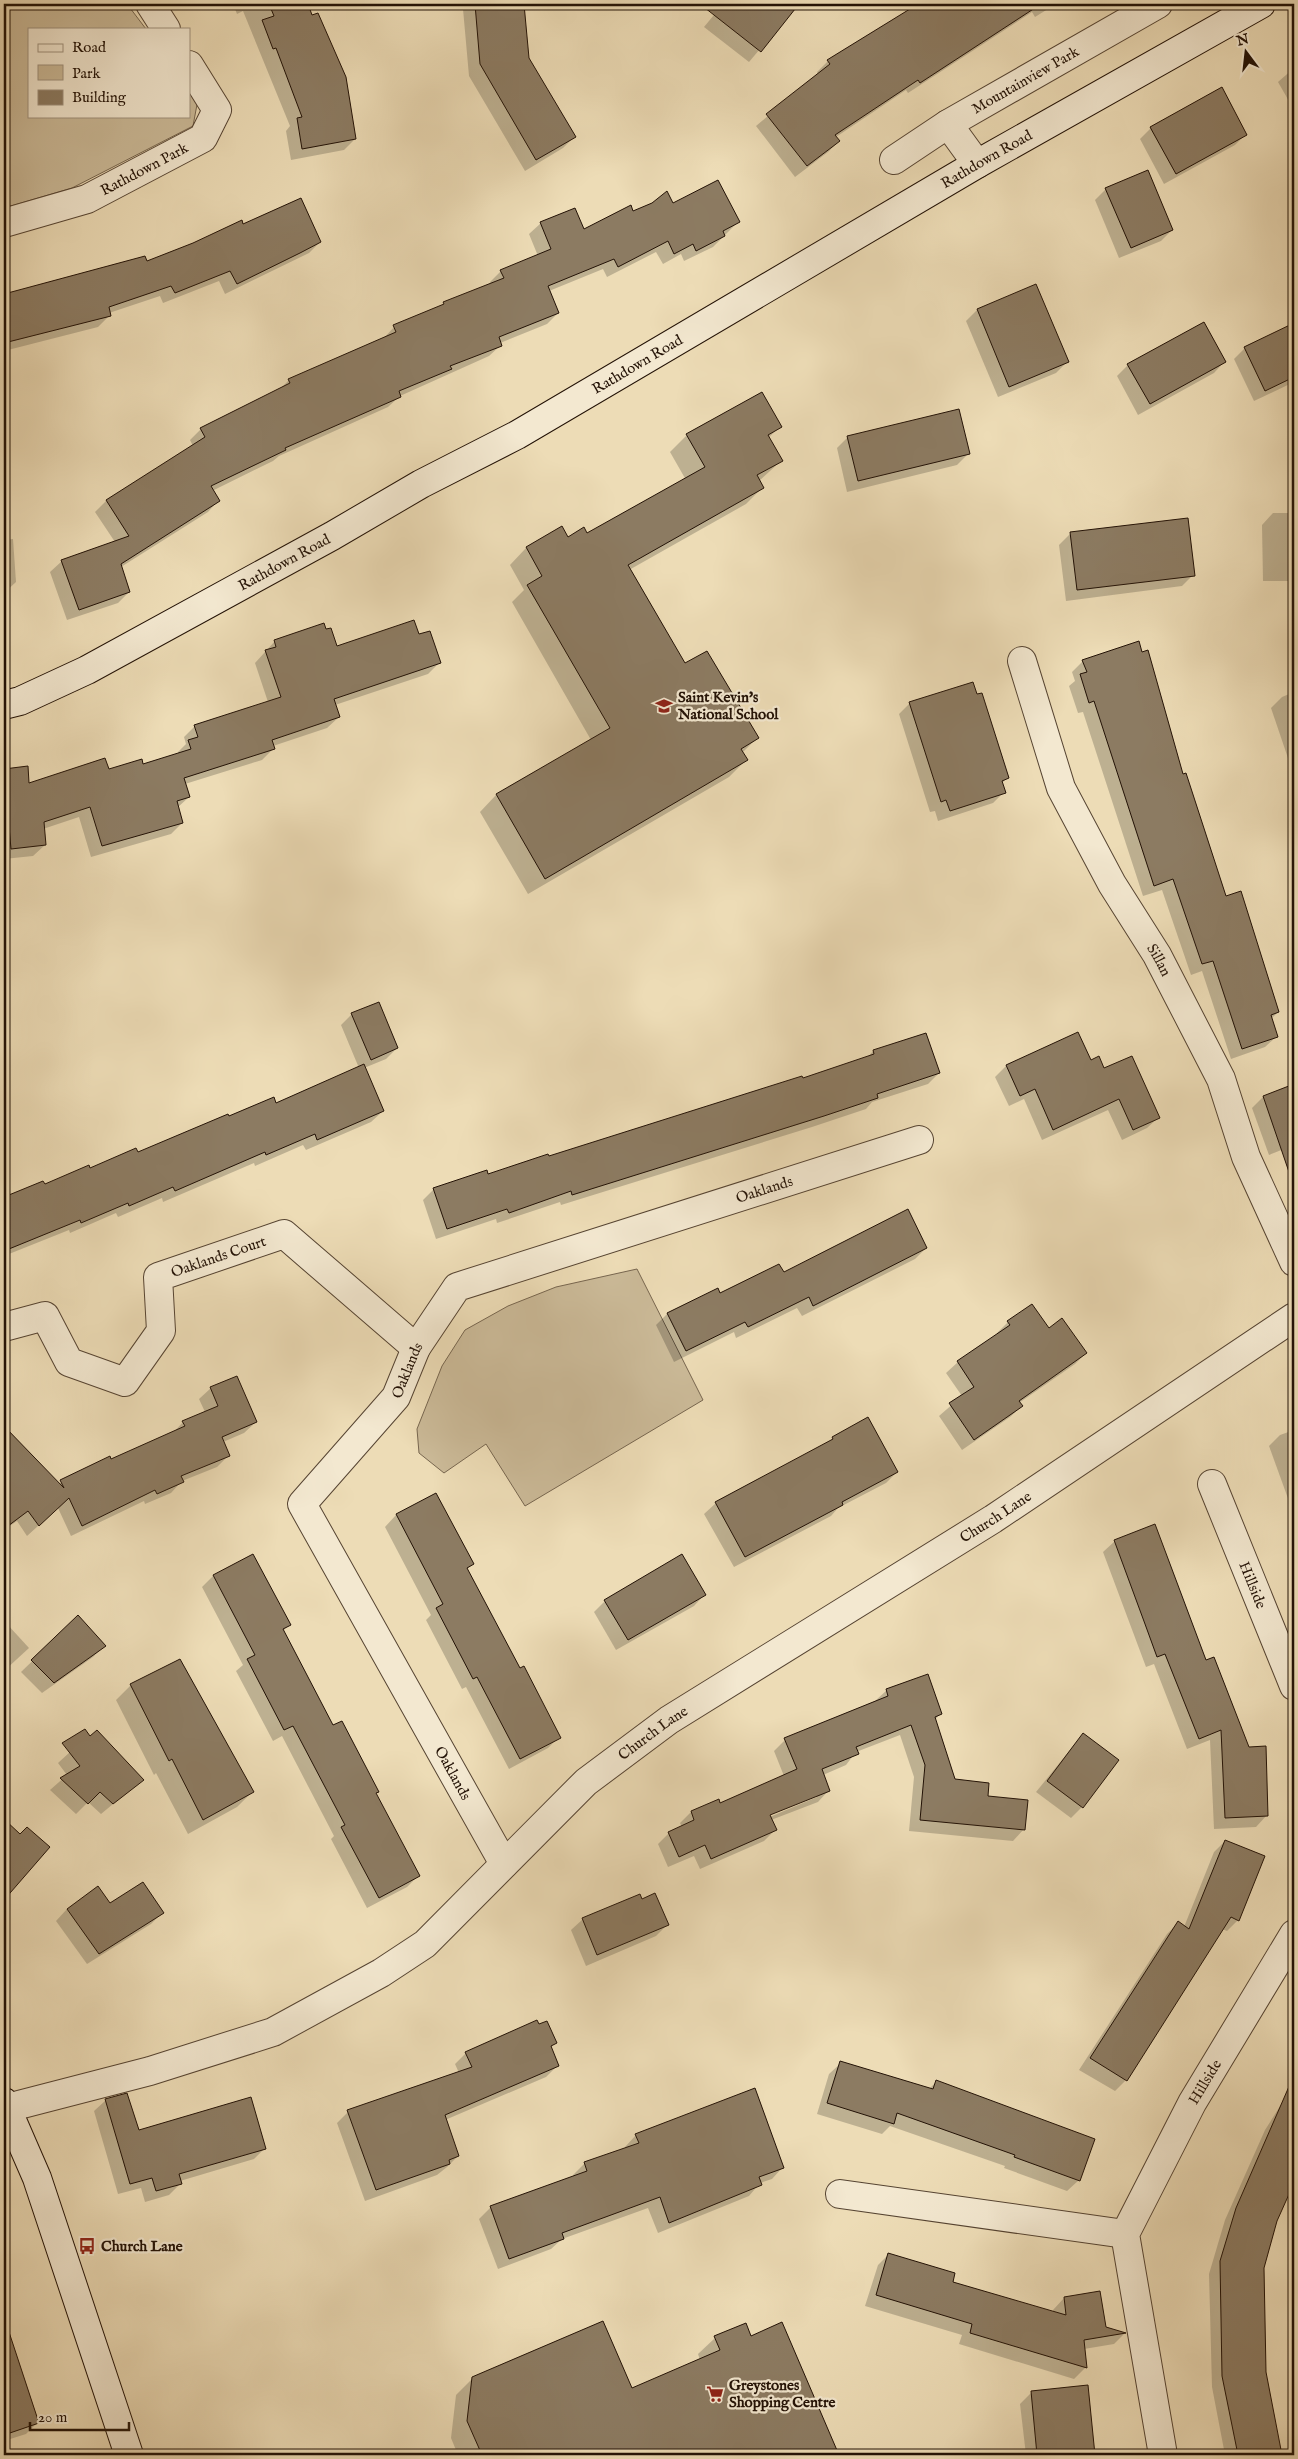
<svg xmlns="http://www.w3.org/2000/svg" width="1298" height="2459" font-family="'IM FELL English',serif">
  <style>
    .green { fill: #cbba98; stroke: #77664f }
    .shadow { fill: #0003; fill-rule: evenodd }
    .building { fill: #8c7b62; stroke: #231206 }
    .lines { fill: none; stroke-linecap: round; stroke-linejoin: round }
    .street-casing { stroke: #564432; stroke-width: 30 }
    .secondary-casing { stroke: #231206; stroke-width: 30 }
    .street { stroke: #f3e8d0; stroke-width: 28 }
    .secondary { stroke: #f3e8d0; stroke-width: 28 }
    .labels { text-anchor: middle; stroke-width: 4.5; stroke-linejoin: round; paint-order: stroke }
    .street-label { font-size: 15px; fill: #231206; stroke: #f3e8d0 }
    .poi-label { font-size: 15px; font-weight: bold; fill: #231206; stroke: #f3e8d0; text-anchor: start }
  </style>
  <rect width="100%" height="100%" fill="#eddcb6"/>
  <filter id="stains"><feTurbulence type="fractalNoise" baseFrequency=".004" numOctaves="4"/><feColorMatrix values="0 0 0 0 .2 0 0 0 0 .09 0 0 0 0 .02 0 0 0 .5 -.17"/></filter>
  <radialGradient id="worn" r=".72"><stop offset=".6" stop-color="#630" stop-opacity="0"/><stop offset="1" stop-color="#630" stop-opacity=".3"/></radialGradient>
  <g class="green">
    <polygon points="18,4 127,4 146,29 29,29 29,116 189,116 189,87 198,99 193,126 72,188 4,208 4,11"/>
    <polygon points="637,1269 703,1400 525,1506 486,1444 444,1473 419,1453 417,1429 442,1366 465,1330 508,1306 556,1287"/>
  </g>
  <g class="shadow">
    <polygon points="233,4 306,4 355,139 344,150 291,160 286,131 290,126 243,11 237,14"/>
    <polygon points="469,4 523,4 528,58 574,137 563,148 525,171 469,76 463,9"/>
    <polygon points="723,4 798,4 749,62 704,27"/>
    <polygon points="920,4 1056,4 1035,17 1032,12 908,93 906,90 836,137 839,141 828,152 795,177 756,126 818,74 817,72 828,61"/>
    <polygon points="1294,68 1294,110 1278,82"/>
    <polygon points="1151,128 1246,134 1235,145 1164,184 1140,139"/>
    <polygon points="1106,189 1172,230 1161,241 1119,258 1095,200"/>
    <polygon points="672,204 738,222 713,247 684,261 681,254 663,264 656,252 607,277 603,269 549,291 558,313 547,324 500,343 501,345 489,356 400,396 388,407 279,456 273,461 212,491 219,500 208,512 121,567 129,592 118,603 67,620 50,572 62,561 115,542 95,512 106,501 193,446 190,440 201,429 278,391 289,380 383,339 394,327 491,284 490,282 501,271 538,256 529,234 541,223 583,231 633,212"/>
    <polygon points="243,225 320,242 309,253 225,294 219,281 163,303 160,296 109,313 110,315 98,327 4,351 4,294 144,258 146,263"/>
    <polygon points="1035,285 1067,362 1056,373 998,397 966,321 977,310"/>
    <polygon points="1294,324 1294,382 1254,401 1234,359 1245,348"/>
    <polygon points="1225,361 1214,373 1138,415 1117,376 1128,365"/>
    <polygon points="780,427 768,438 781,461 759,481 762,488 746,504 629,570 685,665 757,738 742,753 746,760 729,777 528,894 480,812 496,795 591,740 512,602 524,590 510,565 526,548 562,528 568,539 587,535 686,480 670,452 687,435"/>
    <polygon points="848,437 968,454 957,465 847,492 837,448"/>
    <polygon points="1273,513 1294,513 1294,581 1263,581 1262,525"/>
    <polygon points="1070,534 1193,575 1182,586 1066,601 1059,545"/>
    <polygon points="13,539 16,582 4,593 4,540"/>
    <polygon points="418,636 439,663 428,674 335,705 339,717 327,728 273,746 274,748 262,760 185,784 189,797 177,808 182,823 171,834 91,857 79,817 43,829 45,845 33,856 4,859 4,770 26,768 28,785 142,765 178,754 178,752 186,744 184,737 195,726 268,702 255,663 275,641 337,647"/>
    <polygon points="1083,661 1225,897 1278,1012 1271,1019 1277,1036 1265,1047 1231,1059 1202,971 1191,975 1162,890 1143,896 1083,712 1078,713 1069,686 1075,681 1072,672"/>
    <polygon points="1294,692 1294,763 1290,764 1271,708 1282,697"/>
    <polygon points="910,703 1007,778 1002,783 1004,792 993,803 938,821 935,811 930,812 899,714"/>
    <polygon points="352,1014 397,1048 386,1059 364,1068 383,1111 371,1122 306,1150 303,1145 255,1166 254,1163 163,1202 162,1198 118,1217 116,1213 70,1233 69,1230 4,1256 4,1197 42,1182 44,1186 137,1154 228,1117 275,1104 359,1068 341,1025"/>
    <polygon points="873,1051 939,1073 928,1084 872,1102 866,1109 812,1127 561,1205 560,1202 497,1223 496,1219 436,1239 423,1200 434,1189 549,1158 802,1080 867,1058"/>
    <polygon points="1090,1062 1159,1117 1147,1128 1122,1140 1108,1110 1042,1140 1024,1099 1009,1106 995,1077 1006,1066"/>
    <polygon points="1294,1086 1294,1145 1269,1155 1252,1108 1263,1097"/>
    <polygon points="926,1248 915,1259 802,1316 797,1308 736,1338 734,1332 674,1362 656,1325 667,1314 717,1289 720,1295 783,1274"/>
    <polygon points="1008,1322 1049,1330 1086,1353 1075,1364 1019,1403 1022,1406 1010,1417 962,1450 939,1416 962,1396 946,1373 958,1362 998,1335 997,1333"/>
    <polygon points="211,1388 256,1422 244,1433 223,1442 228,1456 217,1467 182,1481 171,1493 145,1504 144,1501 71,1536 58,1508 27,1536 17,1521 4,1530 4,1428 58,1484 172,1434 183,1422 205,1412 199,1399"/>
    <polygon points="1294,1430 1294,1515 1269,1446 1280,1435"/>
    <polygon points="833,1438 897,1472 886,1483 838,1508 831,1516 734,1567 704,1514 716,1503 826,1445"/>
    <polygon points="436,1495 472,1564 466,1570 519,1670 559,1737 548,1748 509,1769 466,1687 462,1689 426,1620 431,1615 385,1527 396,1515"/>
    <polygon points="1115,1541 1206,1662 1267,1815 1256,1827 1214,1829 1210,1740 1187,1749 1154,1664 1146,1667 1103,1552"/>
    <polygon points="213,1576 289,1625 283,1631 333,1727 378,1792 375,1794 418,1876 407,1887 367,1908 331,1839 334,1836 282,1736 273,1741 236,1671 243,1665 202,1587"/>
    <polygon points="705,1594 694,1606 616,1650 594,1612 605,1601"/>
    <polygon points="78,1617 104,1646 93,1657 42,1693 21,1672"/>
    <polygon points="7,1624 29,1648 4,1671 4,1626"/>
    <polygon points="131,1685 252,1792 237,1807 188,1834 156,1773 154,1775 116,1700"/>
    <path d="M887,1690L940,1714L935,1720L954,1781L987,1797L1024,1829L1013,1841L909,1831L914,1777L900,1735L856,1752L846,1765L823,1775L829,1790L818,1802L771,1820L775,1830L764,1841L700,1869L694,1856L668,1867L658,1844L669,1833L682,1827L680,1823L691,1812L718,1801L720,1804L784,1776L774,1751L785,1740L875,1701ZM817,1795V1797L765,1819L764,1816Z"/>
    <polygon points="1083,1734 1082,1807 1071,1818 1036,1792"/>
    <polygon points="70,1752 142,1780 101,1814 88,1802 76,1814 50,1790 67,1775 58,1763"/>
    <polygon points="4,1821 20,1835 10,1891 4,1897"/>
    <polygon points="1225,1841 1238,1920 1227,1931 1222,1929 1126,2080 1115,2091 1079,2070 1167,1934 1178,1923 1184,1927 1214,1852"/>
    <polygon points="642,1900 667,1925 656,1936 586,1966 571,1930 583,1919"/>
    <polygon points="109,1905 162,1913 151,1924 87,1964 56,1921 67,1909"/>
    <polygon points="556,2043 550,2048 558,2065 546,2077 445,2120 458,2156 447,2167 437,2175 365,2201 337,2123 348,2112 459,2073 455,2064 466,2053"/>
    <polygon points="841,2063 929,2089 936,2082 1079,2180 1067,2191 1004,2168 1005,2166 890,2126 882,2134 817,2114 829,2074"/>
    <polygon points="1294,2084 1294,2180 1276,2221 1263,2268 1265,2372 1281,2455 1225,2455 1212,2387 1209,2274 1225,2220 1265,2130"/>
    <polygon points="106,2100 139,2132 265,2148 254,2159 180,2181 181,2183 169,2195 145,2202 141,2188 118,2194 94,2111"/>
    <polygon points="636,2135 783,2167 772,2179 760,2183 749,2196 658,2233 648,2208 562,2239 551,2249 498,2269 479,2219 491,2207 574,2177 573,2175 585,2163 626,2149 625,2147"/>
    <polygon points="889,2254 951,2282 1053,2313 1053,2310 1064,2298 1099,2293 1105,2328 1124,2334 1114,2344 1084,2349 1085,2368 1074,2379 959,2344 962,2335 865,2306 878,2265"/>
    <polygon points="781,2324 837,2455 458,2455 451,2438 456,2395 473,2378 632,2390 700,2360 698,2354 715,2338 745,2325 750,2337"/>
    <polygon points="10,2341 37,2423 26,2434 4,2441 4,2343"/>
    <polygon points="1087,2387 1094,2455 1026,2455 1020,2404 1032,2392"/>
  </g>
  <g class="building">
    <polygon points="269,4 308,4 312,15 318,13 346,77 356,139 302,149 297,118 302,117 276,48 273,49 262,20 274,16"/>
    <polygon points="475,4 524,4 529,58 576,137 536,160 480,64"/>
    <polygon points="700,4 799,4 761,52"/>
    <polygon points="918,4 1041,4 920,83 918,80 835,135 840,141 807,166 766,114 830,64 827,60"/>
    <polygon points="1222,87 1247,135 1176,174 1150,127"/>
    <polygon points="1148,170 1173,230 1131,248 1105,188"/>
    <polygon points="718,180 740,222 723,231 725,236 696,251 693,244 674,254 668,241 618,267 614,259 548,286 559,313 499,337 502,346 450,366 452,369 399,391 401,397 285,448 286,450 211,486 220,501 121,564 130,592 79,610 61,560 129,536 106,500 205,437 200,428 290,383 288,379 396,332 393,325 444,304 443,302 504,278 500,270 551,249 540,222 575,208 584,229 631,205 633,211 652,203 667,191 673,203"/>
    <polygon points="301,198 321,242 300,253 237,284 230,271 175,293 171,286 109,307 111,316 4,343 4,294 145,256 147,261 193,243 242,220 243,224"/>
    <polygon points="1036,284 1069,362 1009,387 977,309"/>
    <polygon points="1204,322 1226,362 1150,404 1127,364"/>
    <polygon points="1294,323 1294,377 1265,391 1244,347"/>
    <polygon points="762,392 782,427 768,435 783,461 757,475 764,488 628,565 685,663 707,651 759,738 741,749 748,760 545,879 496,794 610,728 527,585 542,576 526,547 562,526 568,537 584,527 587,533 705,467 686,434"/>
    <polygon points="959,409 970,454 858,481 847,436"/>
    <polygon points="1188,518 1195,576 1077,590 1070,532"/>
    <polygon points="414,620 419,634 430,631 441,663 334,699 340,717 272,740 275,749 184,778 190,797 177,801 183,823 102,846 90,807 44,822 46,845 11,849 9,826 4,826 4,769 28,766 29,783 105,758 109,769 142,759 143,764 191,749 188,740 198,737 194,725 281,697 265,650 276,647 274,640 324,623 326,629 331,628 337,646"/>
    <polygon points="1139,641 1142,652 1148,650 1183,774 1186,773 1226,896 1241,891 1279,1012 1271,1015 1278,1037 1242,1049 1213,961 1202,964 1173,879 1154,886 1094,701 1089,703 1080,674 1087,672 1082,660"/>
    <polygon points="973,682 977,694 982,693 1009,778 1002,781 1006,793 950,811 946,800 941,802 909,702"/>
    <polygon points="379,1002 398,1048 371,1060 351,1013"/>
    <polygon points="1078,1032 1091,1060 1099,1056 1104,1068 1132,1056 1160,1118 1133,1130 1119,1099 1053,1130 1035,1089 1020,1096 1006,1065"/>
    <polygon points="926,1033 940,1073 877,1094 878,1098 824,1116 572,1195 571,1191 509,1213 507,1209 447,1229 433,1188 487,1170 488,1174 548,1154 549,1156 802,1076 803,1078 874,1054 873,1050"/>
    <polygon points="364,1064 384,1111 317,1140 315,1134 266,1155 265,1152 175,1191 173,1187 129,1206 128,1203 81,1223 80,1220 4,1251 4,1197 43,1181 45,1184 89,1165 90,1168 136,1148 138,1152 228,1114 229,1116 274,1097 276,1103"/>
    <polygon points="1294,1084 1294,1174 1290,1175 1263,1096"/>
    <polygon points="908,1209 927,1248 813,1306 809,1297 748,1327 745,1322 686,1351 667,1313 718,1288 720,1293 779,1264 784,1272"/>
    <polygon points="1032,1304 1049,1328 1062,1318 1087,1353 1019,1401 1023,1406 974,1440 949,1403 974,1387 957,1361 1010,1325 1007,1321"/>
    <polygon points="237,1376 257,1422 222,1437 230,1456 181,1476 184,1482 157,1494 155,1490 82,1526 69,1498 39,1526 28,1511 4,1529 4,1426 64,1488 60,1480 110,1456 111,1459 185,1426 182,1421 218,1406 210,1387"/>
    <polygon points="868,1417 898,1472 842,1502 843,1505 745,1557 715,1502 833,1439 832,1437"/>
    <polygon points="436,1493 474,1564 467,1568 520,1668 524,1666 561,1738 520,1759 477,1677 473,1679 436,1608 443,1604 396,1514"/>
    <polygon points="1155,1524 1206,1660 1214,1657 1249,1747 1266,1746 1268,1816 1225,1818 1221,1730 1199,1739 1165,1654 1157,1657 1145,1624 1114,1540"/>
    <polygon points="253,1554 291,1625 283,1629 333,1725 342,1721 379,1792 376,1793 420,1876 379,1898 341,1827 345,1825 293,1726 284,1730 247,1659 255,1655 213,1575"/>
    <polygon points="682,1554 706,1595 628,1640 604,1600"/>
    <polygon points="78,1615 106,1646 54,1683 31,1660"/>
    <polygon points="180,1659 254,1792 203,1820 172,1759 169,1761 130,1684"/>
    <polygon points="928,1674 942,1714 935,1717 955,1779 989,1783 988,1796 1028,1800 1025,1830 920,1820 925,1765 911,1725 856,1747 859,1754 822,1769 830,1791 770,1815 777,1830 711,1859 705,1845 679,1857 668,1832 694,1820 691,1811 719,1799 720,1803 797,1769 784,1738 888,1696 886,1689"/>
    <polygon points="85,1729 90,1736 97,1730 144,1780 113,1804 100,1792 88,1804 60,1778 80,1766 62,1743"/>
    <polygon points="1083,1733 1119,1760 1083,1808 1047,1781"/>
    <polygon points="4,1819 20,1834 27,1827 50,1847 4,1900"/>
    <polygon points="1225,1840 1265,1856 1239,1921 1231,1917 1127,2081 1090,2058 1178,1921 1189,1929"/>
    <polygon points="143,1882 164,1913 99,1954 67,1909 98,1886 110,1903"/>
    <polygon points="655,1893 669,1925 597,1955 582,1918 640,1894 642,1899"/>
    <polygon points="537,2020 539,2024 547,2021 557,2043 551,2046 559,2066 445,2115 459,2156 449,2160 450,2164 376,2190 347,2110 472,2067 465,2052"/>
    <polygon points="840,2061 933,2089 936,2080 1095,2139 1080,2181 1014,2157 1015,2155 897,2113 894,2124 827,2103"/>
    <polygon points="1294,2075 1294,2183 1277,2221 1264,2268 1266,2372 1282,2455 1238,2455 1222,2376 1220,2261 1236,2208"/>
    <polygon points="755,2088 784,2168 759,2177 762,2185 669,2223 660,2197 562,2233 564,2239 509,2259 490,2206 587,2171 584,2162 639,2143 635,2134"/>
    <polygon points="127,2093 139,2130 251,2097 266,2149 179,2174 182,2184 156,2191 152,2178 130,2184 105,2099"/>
    <polygon points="888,2253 955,2273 953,2282 1066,2315 1064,2297 1100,2291 1106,2327 1126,2333 1084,2340 1087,2368 970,2333 972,2324 876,2295"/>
    <polygon points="603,2321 632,2388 720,2350 714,2336 746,2323 751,2336 782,2322 839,2455 482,2455 467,2421 472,2377"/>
    <polygon points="9,2332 39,2423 4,2435 4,2333"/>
    <polygon points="1088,2385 1095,2455 1037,2455 1031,2391"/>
  </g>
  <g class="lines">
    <g class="street-casing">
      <g id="street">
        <polyline points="150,4 166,29"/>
        <polyline points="948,124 977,164"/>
        <path id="s1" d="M894,160L948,124L1158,4"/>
        <path id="s2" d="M4,223L87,199L203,138L217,110L189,65"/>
        <path id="s3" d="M1022,661L1061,788L1112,884L1157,955L1221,1079L1246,1157L1294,1262"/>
        <path id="s4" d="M4,1327L45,1316L69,1362L125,1382L161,1331L158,1277L284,1234L416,1348"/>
        <path id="s5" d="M1212,1484L1294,1686"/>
        <path id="s6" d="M504,1864L302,1504L396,1397L416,1348L457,1287L919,1140"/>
        <path id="s7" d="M7,2108L150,2071L273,2032L381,1973L425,1944L586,1782L669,1720L993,1519L1294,1317"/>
        <polyline points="840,2194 1125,2234"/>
        <path id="s8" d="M1163,2455L1125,2234L1192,2103L1294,1934"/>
      </g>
    </g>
    <g class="secondary-casing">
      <g id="secondary">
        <path id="s9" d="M4,705L20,701L87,670L332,536L421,484L517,435L977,164L1261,4"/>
        <polyline points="4,2102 37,2178 129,2455"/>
      </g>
    </g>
    <use href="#street" class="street"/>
    <use href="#secondary" class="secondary"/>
  </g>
  <defs>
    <g id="school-bare" transform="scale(1.35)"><path d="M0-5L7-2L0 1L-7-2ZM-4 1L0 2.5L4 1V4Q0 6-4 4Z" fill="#8f2418" stroke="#f3e8d0" stroke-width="2.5" paint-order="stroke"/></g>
    <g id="bus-bare" transform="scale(1.35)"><path d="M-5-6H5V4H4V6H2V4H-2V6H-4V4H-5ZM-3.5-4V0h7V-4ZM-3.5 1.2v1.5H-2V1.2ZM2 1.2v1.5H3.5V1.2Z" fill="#8f2418" stroke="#f3e8d0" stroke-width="2.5" paint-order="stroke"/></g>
    <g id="supermarket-bare" transform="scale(1.35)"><path d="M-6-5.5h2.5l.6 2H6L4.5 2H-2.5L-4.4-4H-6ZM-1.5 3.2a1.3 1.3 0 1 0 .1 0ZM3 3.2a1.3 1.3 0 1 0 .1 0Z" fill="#8f2418" stroke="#f3e8d0" stroke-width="2.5" paint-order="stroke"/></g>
  </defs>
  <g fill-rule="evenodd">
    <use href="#school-bare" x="664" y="706"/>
    <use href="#bus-bare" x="87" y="2246"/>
    <use href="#supermarket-bare" x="715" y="2394"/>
  </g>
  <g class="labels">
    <g class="street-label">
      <text dy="5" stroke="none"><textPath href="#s1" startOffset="154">Mountainview Park</textPath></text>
      <text dy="5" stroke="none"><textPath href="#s9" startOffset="1125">Rathdown Road</textPath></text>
      <text dy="5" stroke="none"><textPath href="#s2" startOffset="151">Rathdown Park</textPath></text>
      <text dy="5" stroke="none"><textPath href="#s9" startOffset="720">Rathdown Road</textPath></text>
      <text dy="5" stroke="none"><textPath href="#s9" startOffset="315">Rathdown Road</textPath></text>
      <text dy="5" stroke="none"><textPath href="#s3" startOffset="331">Sillan</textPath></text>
      <text dy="5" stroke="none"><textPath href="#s6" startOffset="1004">Oaklands</textPath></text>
      <text dy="5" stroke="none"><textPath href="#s4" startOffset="334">Oaklands Court</textPath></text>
      <text dy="5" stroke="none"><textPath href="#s6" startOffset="584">Oaklands</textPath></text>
      <text dy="5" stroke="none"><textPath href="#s7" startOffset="1169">Church Lane</textPath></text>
      <text dy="5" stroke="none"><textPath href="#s5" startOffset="109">Hillside</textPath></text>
      <text dy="5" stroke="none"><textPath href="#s7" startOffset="764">Church Lane</textPath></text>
      <text transform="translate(453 1773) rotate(61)" y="5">Oaklands</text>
      <text dy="5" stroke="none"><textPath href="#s8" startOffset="396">Hillside</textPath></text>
    </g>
    <g class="poi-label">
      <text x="678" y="702">Saint Kevin's<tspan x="678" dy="17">National School</tspan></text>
      <text x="101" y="2251">Church Lane</text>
      <text x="729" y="2390">Greystones<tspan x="729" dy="17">Shopping Centre</tspan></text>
    </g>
  </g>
  <rect width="1298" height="2459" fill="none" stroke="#eddcb6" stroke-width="20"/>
  <rect x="5" y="5" width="1288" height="2449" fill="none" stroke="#231206" stroke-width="2.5"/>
  <rect x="10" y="10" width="1278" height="2439" fill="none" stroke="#231206"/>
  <rect x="28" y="28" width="162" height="90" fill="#f3e8d0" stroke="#a0927f"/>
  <rect x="38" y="44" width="25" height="8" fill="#f3e8d0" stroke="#a0927f"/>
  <text x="72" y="52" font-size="15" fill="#231206">Road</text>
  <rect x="38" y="65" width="25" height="15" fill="#cbba98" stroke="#a0927f"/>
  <text x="72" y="78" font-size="15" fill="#231206">Park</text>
  <rect x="38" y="90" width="25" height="15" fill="#8c7b62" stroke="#a0927f"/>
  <text x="72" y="102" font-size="15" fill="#231206">Building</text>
  <g transform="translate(1246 52) rotate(345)" stroke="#f3e8d0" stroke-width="4" paint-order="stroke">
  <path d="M0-4L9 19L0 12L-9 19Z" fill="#231206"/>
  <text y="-8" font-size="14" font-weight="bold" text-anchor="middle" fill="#231206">N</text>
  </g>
  <path d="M30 2422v8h99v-8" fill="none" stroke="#231206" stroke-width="2.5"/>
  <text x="38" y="2422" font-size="15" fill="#231206" stroke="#f3e8d0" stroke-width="4" paint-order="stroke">20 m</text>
  <rect width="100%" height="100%" filter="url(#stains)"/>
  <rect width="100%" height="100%" fill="url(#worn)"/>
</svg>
